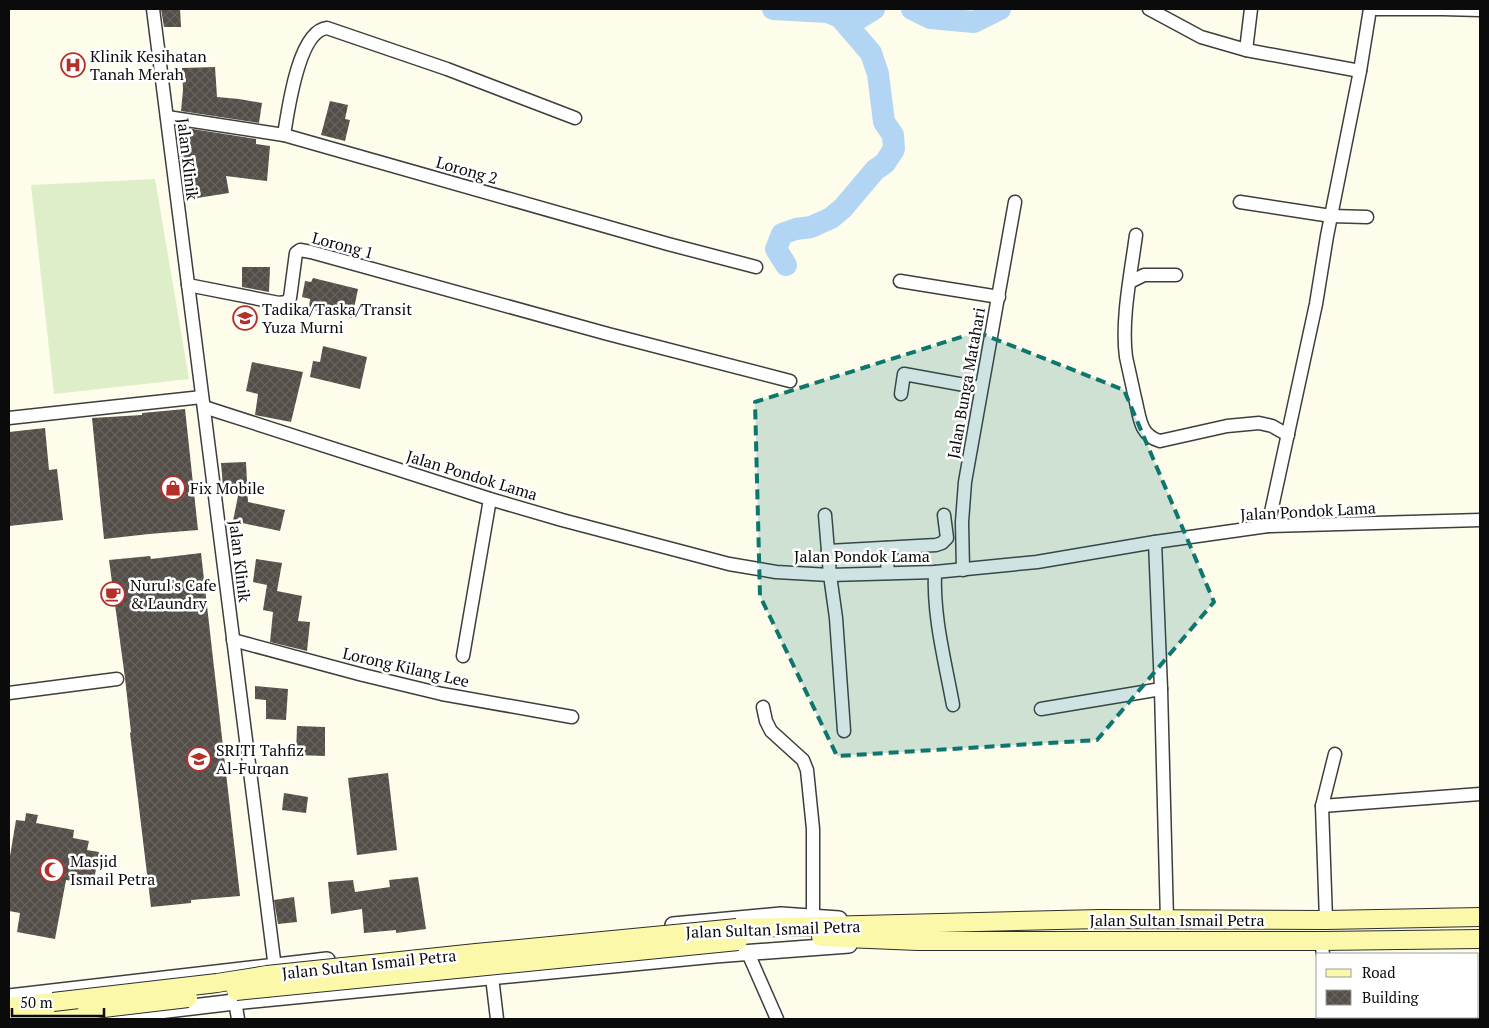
<svg xmlns="http://www.w3.org/2000/svg" width="1489" height="1028" font-family="'PT Serif',serif">
  <style>
    .pitch { fill: #deeec8 }
    .lines { fill: none; stroke-linecap: round; stroke-linejoin: round }
    .river { stroke: #b2d5f3; stroke-width: 22 }
    .building { fill: url(#building-cross-hatch) }
    .minor-casing { stroke: #3e3e3e; stroke-width: 15 }
    .tertiary-casing { stroke: #3e3e3e; stroke-width: 18 }
    .secondary-casing { stroke: #2d2d2d; stroke-width: 20 }
    .minor { stroke: #fff; stroke-width: 12 }
    .tertiary { stroke: #fff; stroke-width: 15 }
    .secondary { stroke: #fbf9a9; stroke-width: 18 }
    .secondary-bridge-casing { stroke: #2d2d2d; stroke-width: 20; stroke-linecap: butt }
    .secondary-bridge { stroke: #fbf9a9; stroke-width: 18 }
    .marked { fill: #0f766e; fill-opacity: 0.2; stroke: #0f766e; stroke-width: 4; stroke-dasharray: 10 6; stroke-linejoin: round }
    .labels { text-anchor: middle; stroke-width: 5; stroke-linejoin: round; paint-order: stroke }
    .poi-label { font-size: 16px; fill: #0b0b0b; stroke: #fff; text-anchor: start }
    .street-label { font-size: 16px; fill: #0b0b0b; stroke: #fff }
  </style>
  <defs>
    <pattern id="building-cross-hatch" width="8" height="8" patternUnits="userSpaceOnUse" patternTransform="scale(1.25)"><rect width="8" height="8" fill="#534e48"/><path d="M0 0l8 8M0 8l8-8" fill="none" stroke="#67635e"/></pattern>
  </defs>
  <rect width="100%" height="100%" fill="#fefceb"/>
  <polygon class="pitch" points="155,179 189,379 54,394 31,185"/>
  <g class="lines">
    <g class="river">
      <polyline points="773,9 828,12 840,17 858,19 874,9"/>
      <polyline points="912,9 930,18 974,22 1000,9"/>
      <polyline points="786,265 776,249 782,234 796,229 811,227 831,218 843,208 875,170 885,163 894,149 893,135 884,122 878,74 871,53 840,17"/>
    </g>
  </g>
  <g class="building">
    <polygon points="161,9 180,9 181,27 164,27"/>
    <polygon points="215,67 217,97 239,99 262,103 259,123 181,111 183,90 182,68"/>
    <polygon points="330,101 348,105 345,119 350,120 345,141 321,135"/>
    <polygon points="180,127 256,139 256,144 270,146 267,181 226,176 229,193 197,198 192,164 181,165 177,134 179,134"/>
    <polygon points="242,267 270,267 269,292 242,287"/>
    <polygon points="313,278 358,289 352,318 309,309 310,299 302,297 305,281 311,282"/>
    <polygon points="323,346 367,357 360,389 310,377 313,361 320,362"/>
    <polygon points="252,362 303,372 291,422 255,415 258,394 246,391"/>
    <polygon points="185,409 198,530 149,534 104,539 92,418 142,415 142,413"/>
    <polygon points="45,428 49,470 57,469 63,520 9,526 9,432"/>
    <polygon points="246,462 248,502 285,510 280,531 233,521 240,486 223,487 221,463"/>
    <polygon points="201,553 240,896 191,900 191,903 151,907 130,733 131,732 125,678 109,560 150,556 151,559"/>
    <polygon points="256,559 282,563 277,591 302,596 298,621 310,622 307,651 270,642 273,612 263,610 267,585 253,582"/>
    <polygon points="255,686 288,689 286,720 266,719 266,700 255,699"/>
    <polygon points="297,726 325,727 325,756 296,755"/>
    <polygon points="388,773 397,850 357,855 348,778"/>
    <polygon points="284,793 308,797 306,813 282,810"/>
    <polygon points="26,813 38,815 36,823 74,830 73,838 89,841 87,850 99,852 94,880 82,878 82,882 66,880 55,939 17,932 20,913 9,911 9,862 16,820 25,821"/>
    <polygon points="418,877 426,929 396,933 396,930 364,933 362,909 331,914 328,882 353,880 355,892 390,887 389,880"/>
    <polygon points="294,897 297,922 278,924 274,900"/>
  </g>
  <g class="lines">
    <g class="minor-casing">
      <g id="minor">
        <polyline points="153,9 276,976"/>
        <polyline points="1149,9 1201,37 1246,50 1360,71"/>
        <polyline points="1370,9 1443,9 1480,10"/>
        <polyline points="1246,50 1251,9"/>
        <polyline points="167,117 284,135 668,244 756,267"/>
        <path d="M284,135C288,111 298,31 327,28L447,69L575,118"/>
        <polyline points="1240,202 1331,216 1367,217"/>
        <path d="M1136,235C1131,273 1121,320 1126,357C1129,371 1132,384 1135,398C1140,417 1139,435 1160,441L1227,426L1259,423L1272,426L1288,435"/>
        <polyline points="900,281 999,297"/>
        <polyline points="1130,282 1144,275 1176,275"/>
        <polyline points="188,285 279,303 286,302 290,298 296,253 300,250 311,252 608,334 790,381"/>
        <polyline points="901,394 904,374 981,388"/>
        <polyline points="204,407 490,499 562,520 729,564 776,572 830,575 935,572 1037,562 1155,542 1268,526 1480,520"/>
        <polyline points="9,418 202,397"/>
        <polyline points="825,515 830,575 836,618 844,731"/>
        <polyline points="1268,526 1316,304 1327,236 1360,71 1370,9"/>
        <polyline points="1155,542 1161,689 1167,920"/>
        <polyline points="886,548 888,573"/>
        <polyline points="828,551 936,545 942,543 947,538 944,515"/>
        <polyline points="963,570 962,522 965,482 1015,202"/>
        <path d="M935,572C933,617 945,661 953,705"/>
        <polyline points="233,640 363,675 442,694 572,717"/>
        <polyline points="463,656 490,499"/>
        <polyline points="9,693 117,679"/>
        <polyline points="763,707 766,721 771,731 803,760 807,770 813,829 813,917"/>
        <polyline points="1041,709 1161,689"/>
        <polyline points="1322,806 1480,794"/>
        <polyline points="1326,920 1322,806 1335,754"/>
        <polyline points="1321,941 1323,954"/>
        <polyline points="748,953 777,1019"/>
        <polyline points="492,977 497,1019"/>
        <polyline points="234,995 238,1019"/>
        <polyline points="1333,1017 1333,1019"/>
      </g>
    </g>
    <g class="tertiary-casing">
      <g id="tertiary">
        <polyline points="673,925 781,915 839,919"/>
        <polyline points="9,997 327,960"/>
        <polyline points="92,1019 243,1001 715,955 849,945"/>
      </g>
    </g>
    <g class="secondary-casing">
      <g id="secondary">
        <polyline points="737,928 1100,919 1326,920 1480,917"/>
        <polyline points="821,937 918,941 1321,941 1480,939"/>
        <polyline points="9,1007 53,1002"/>
        <polyline points="15,1019 87,1010"/>
      </g>
    </g>
    <use href="#minor" class="minor"/>
    <use href="#tertiary" class="tertiary"/>
    <use href="#secondary" class="secondary"/>
    <g class="secondary-bridge-casing">
      <g id="secondary-bridge">
        <polyline points="236,991 738,941"/>
        <polyline points="53,1002 217,983 267,975 476,953 737,928"/>
        <polyline points="87,1010 188,998"/>
      </g>
    </g>
    <use href="#secondary-bridge" class="secondary-bridge"/>
  </g>
  <path class="marked" d="M977,332L1124,390L1214,602L1097,740L837,756L760,596L755,402Z"/>
  <defs>
    <g id="hospital-ring" transform="scale(1.25)"><circle r="9.5" fill="#fff" stroke="#b4302b" stroke-width="1.5"/><path d="M-5-5h3v3.5h4V-5h3V5h-3V1.5h-4V5h-3Z" fill="#b4302b"/></g>
    <g id="school-ring" transform="scale(1.25)"><circle r="9.5" fill="#fff" stroke="#b4302b" stroke-width="1.5"/><path d="M0-5L7-2L0 1L-7-2ZM-4 1L0 2.5L4 1V4Q0 6-4 4Z" fill="#b4302b"/></g>
    <g id="shop-ring" transform="scale(1.25)"><circle r="9.5" fill="#fff" stroke="#b4302b" stroke-width="1.5"/><path d="M-5-2.5h2.3a2.7 3.5 0 0 1 5.4 0H5L5.5 6h-11ZM-1.5-2.5h3a1.5 2.3 0 0 0-3 0Z" fill="#b4302b"/></g>
    <g id="cafe-ring" transform="scale(1.25)"><circle r="9.5" fill="#fff" stroke="#b4302b" stroke-width="1.5"/><path d="M-5.5-4.5H6V0H3Q3 3.5 0 3.5H-2.5Q-5.5 3.5-5.5 0ZM3-3.2v2h1.7v-2ZM-6 4.5H4V6H-6Z" fill="#b4302b"/></g>
    <g id="mosque-ring" transform="scale(1.25)"><circle r="9.5" fill="#fff" stroke="#b4302b" stroke-width="1.5"/><path d="M3.5-4.9A6 6 0 1 0 3.5 4.9A5 5 0 1 1 3.5-4.9Z" fill="#b4302b"/></g>
  </defs>
  <g fill-rule="evenodd">
    <use href="#hospital-ring" x="73" y="65"/>
    <use href="#school-ring" x="245" y="318"/>
    <use href="#shop-ring" x="173" y="488"/>
    <use href="#cafe-ring" x="113" y="594"/>
    <use href="#school-ring" x="199" y="759"/>
    <use href="#mosque-ring" x="52" y="870"/>
  </g>
  <g class="labels">
    <g class="poi-label">
      <text x="90" y="62">Klinik Kesihatan<tspan x="90" dy="18">Tanah Merah</tspan></text>
      <text x="262" y="315">Tadika/Taska/Transit<tspan x="262" dy="18">Yuza Murni</tspan></text>
      <text x="190" y="494">Fix Mobile</text>
      <text x="130" y="591">Nurul's Cafe<tspan x="130" dy="18">&amp; Laundry</tspan></text>
      <text x="216" y="756">SRITI Tahfiz<tspan x="216" dy="18">Al-Furqan</tspan></text>
      <text x="70" y="867">Masjid<tspan x="70" dy="18">Ismail Petra</tspan></text>
    </g>
    <g class="street-label">
      <text transform="translate(188 159) rotate(83)" y="6">Jalan Klinik</text>
      <text transform="translate(467 170) rotate(16)" y="6">Lorong 2</text>
      <text transform="translate(343 245) rotate(15)" y="6">Lorong 1</text>
      <text transform="translate(966 383) rotate(-80)" y="6">Jalan Bunga Matahari</text>
      <text transform="translate(472 475) rotate(17)" y="6">Jalan Pondok Lama</text>
      <text transform="translate(1308 511) rotate(-3)" y="6">Jalan Pondok Lama</text>
      <text x="862" y="562">Jalan Pondok Lama</text>
      <text transform="translate(240 561) rotate(83)" y="6">Jalan Klinik</text>
      <text transform="translate(406 667) rotate(13)" y="6">Lorong Kilang Lee</text>
      <text x="1177" y="926">Jalan Sultan Ismail Petra</text>
      <text transform="translate(773 929) rotate(-2)" y="6">Jalan Sultan Ismail Petra</text>
      <text transform="translate(369 964) rotate(-6)" y="6">Jalan Sultan Ismail Petra</text>
    </g>
  </g>
  <rect width="1489" height="1028" fill="none" stroke="#0b0b0b" stroke-width="20"/>
  <rect x="1316" y="953" width="162" height="65" fill="#ffffff" stroke="#9d9d9d"/>
  <rect x="1326" y="969" width="25" height="8" fill="#fbf9a9" stroke="#9d9d9d"/>
  <text x="1362" y="978" font-size="15" fill="#0b0b0b">Road</text>
  <rect x="1326" y="990" width="25" height="15" fill="url(#building-cross-hatch)" stroke="#9d9d9d"/>
  <text x="1362" y="1003" font-size="15" fill="#0b0b0b">Building</text>
  <path d="M12 1008v8h92v-8" fill="none" stroke="#0b0b0b" stroke-width="2.5"/>
  <text x="20" y="1008" font-size="15" fill="#0b0b0b" stroke="#ffffff" stroke-width="4" paint-order="stroke">50 m</text>
</svg>
